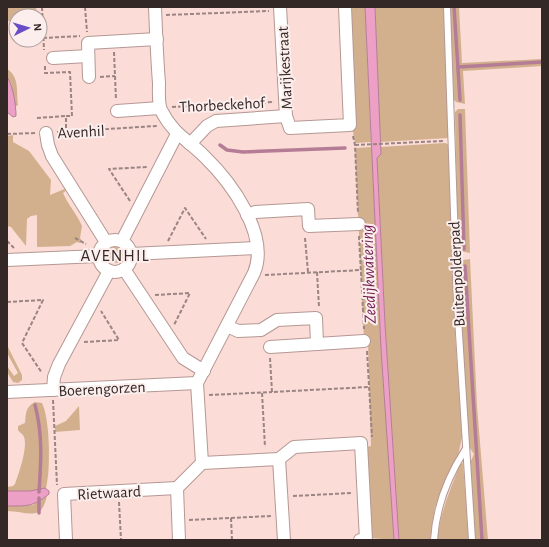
<svg xmlns="http://www.w3.org/2000/svg" width="549" height="547" font-family="'Alegreya Sans',sans-serif">
  <style>
    .green { fill: #d3b08d }
    .water { fill: #eca0c6; stroke: #b57c96 }
    .lines { fill: none; stroke-linecap: round; stroke-linejoin: round }
    .stream { stroke: #b57c96; stroke-width: 3.5 }
    .lane-casing { stroke: #b59894; stroke-width: 8 }
    .street-casing { stroke: #b59894; stroke-width: 14 }
    .path { stroke: #9b8582; stroke-width: 2; stroke-dasharray: 4 2; stroke-linecap: butt }
    .lane { stroke: #fff; stroke-width: 6 }
    .street { stroke: #fff; stroke-width: 12 }
    .labels { text-anchor: middle; stroke-width: 4; stroke-linejoin: round; paint-order: stroke }
    .street-label { font-size: 16px; fill: #342827; stroke: #fbeeec }
    .neighbourhood-label { font-size: 17px; letter-spacing: 1px; fill: #342827; stroke: #fbeeec }
    .water-label { font-size: 17px; font-style: italic; fill: #741e52; stroke: #fbeeec }
  </style>
  <rect width="100%" height="100%" fill="#fbdcd7"/>
  <g class="green">
    <polygon points="7,7 36,7 37,16 16,16 16,21 7,21"/>
    <polygon points="347,7 365,7 371,142 355,143 352,126"/>
    <polygon points="375,7 444,7 449,138 380,142"/>
    <polygon points="450,7 459,7 462,63 542,59 542,66 463,71 465,104 456,102 454,100"/>
    <path d="M7,69C20,77 16,92 18,105L15,107L11,83L7,77Z"/>
    <polygon points="458,109 465,109 470,253 460,251 458,244 455,117 455,112"/>
    <path d="M13,135V142L29,151L51,180L50,195L67,188L68,189L63,193C68,205 77,214 82,226L80,238L82,241L80,243L77,242L70,246L37,247V215L31,216L27,219L26,246L11,227L7,226V136Z"/>
    <polygon points="445,143 450,145 455,332 462,437 458,456 435,507 430,540 399,540 385,324 377,157 381,154 380,147"/>
    <polygon points="372,147 381,349 394,540 371,538 366,447 371,446 368,343 364,340 355,148"/>
    <circle cx="115" cy="255" r="8"/>
    <polygon points="470,259 477,406 488,540 475,540 470,463 474,454 468,445 458,267 462,260"/>
    <polygon points="7,345 22,375 22,380 18,383 13,382 7,372 7,366 14,376 18,373 7,353"/>
    <path d="M35,402L42,403C50,419 51,470 46,488L30,491H7V487L13,486L15,484C19,473 28,447 24,437C23,434 20,433 18,430V426L25,423C26,414 25,407 35,402Z"/>
    <polygon points="79,406 80,430 55,432 55,426 66,421"/>
    <path d="M463,463L469,540H437C440,513 450,490 460,465Z"/>
    <path d="M47,495C42,523 27,511 7,511V506L33,505Z"/>
  </g>
  <g class="water">
    <polygon points="365,7 375,7 381,154 377,158 385,324 399,540 394,540 381,349"/>
    <path d="M7,77C13,85 16,105 16,116L13,117L7,112Z"/>
    <path d="M45,488L49,491V494C33,507 27,506 7,506V491H30Z"/>
  </g>
  <g class="lines">
    <g class="stream">
      <polyline points="454,7 460,100"/>
      <polyline points="458,67 542,62"/>
      <polyline points="460,115 464,249"/>
      <polyline points="220,145 227,150 243,152 345,148"/>
      <polyline points="465,266 482,540"/>
      <path d="M35,405C43,435 41,462 39,492"/>
      <polyline points="39,513 39,498"/>
    </g>
    <g class="lane-casing">
      <g id="lane">
        <polyline points="447,7 457,302 472,540"/>
        <path d="M434,540C436,507 447,478 465,450"/>
      </g>
    </g>
    <g class="street-casing">
      <g id="street">
        <path d="M155,7C156,32 157,58 159,83C159,91 158,103 161,110C173,134 187,139 204,156C231,182 270,235 254,273L197,383L202,463L177,488L179,540"/>
        <polyline points="280,7 286,116 290,128 350,125 345,7"/>
        <polyline points="53,58 88,56"/>
        <polyline points="89,77 88,43 157,39"/>
        <polyline points="117,111 160,108"/>
        <polyline points="46,133 48,145 52,156 106,242"/>
        <polyline points="190,144 207,126 216,121 286,116"/>
        <polyline points="247,215 255,212 308,209 309,226 359,224"/>
        <circle cx="115" cy="256" r="16"/>
        <polyline points="122,241 177,134"/>
        <polyline points="131,254 257,248"/>
        <polyline points="7,260 98,256"/>
        <polyline points="124,269 183,358 204,371"/>
        <polyline points="227,326 238,331 261,330 277,320 316,318 317,344 364,341"/>
        <polyline points="270,347 317,344"/>
        <polyline points="53,390 54,377 59,364 109,271"/>
        <polyline points="7,392 197,383"/>
        <polyline points="279,459 284,540"/>
        <polyline points="202,463 279,459 294,447 361,443 366,540 360,540"/>
        <polyline points="66,540 64,494 177,488"/>
      </g>
    </g>
    <g class="path">
      <polyline points="42,7 44,50"/>
      <polyline points="85,7 87,32"/>
      <polyline points="166,15 269,11"/>
      <polyline points="43,38 80,36"/>
      <polyline points="114,52 116,100"/>
      <polyline points="45,66 45,73 70,72 72,116 66,116 66,131"/>
      <polyline points="100,77 115,76"/>
      <polyline points="172,107 274,102"/>
      <polyline points="37,118 66,116"/>
      <polyline points="57,132 157,126"/>
      <polyline points="7,134 35,133"/>
      <polyline points="353,136 355,145 358,214"/>
      <polyline points="355,145 443,141"/>
      <polyline points="130,201 109,169 147,167"/>
      <polyline points="359,236 364,329"/>
      <polyline points="75,238 86,244"/>
      <polyline points="305,238 308,272"/>
      <polyline points="7,241 14,248"/>
      <polyline points="168,241 185,208 206,239"/>
      <polyline points="317,272 319,307"/>
      <polyline points="265,275 361,270"/>
      <polyline points="155,295 190,293 174,325"/>
      <polyline points="7,302 43,300 22,343 42,373"/>
      <polyline points="84,342 119,340 101,311"/>
      <polyline points="367,351 372,437"/>
      <polyline points="270,358 272,392 369,387"/>
      <polyline points="262,393 265,447"/>
      <polyline points="209,395 272,392"/>
      <polyline points="53,400 57,485"/>
      <polyline points="293,496 352,493"/>
      <polyline points="119,502 121,540"/>
      <polyline points="231,518 232,540"/>
      <polyline points="189,520 271,516"/>
    </g>
    <use href="#lane" class="lane"/>
    <use href="#street" class="street"/>
  </g>
  <g class="labels">
    <g class="street-label">
      <text transform="translate(284 68) rotate(-93)" y="6">Marijkestraat</text>
      <text transform="translate(222 104) rotate(-3)" y="6">Thorbeckehof</text>
      <text transform="translate(81 131) rotate(-3)" y="6">Avenhil</text>
      <text transform="translate(456 274) rotate(-93)" y="6">Buitenpolderpad</text>
      <text transform="translate(102 388) rotate(-3)" y="6">Boerengorzen</text>
      <text transform="translate(109 492) rotate(-3)" y="6">Rietwaard</text>
    </g>
    <g class="neighbourhood-label">
      <text x="115" y="261">AVENHIL</text>
    </g>
    <g class="water-label">
      <text transform="translate(368 274) rotate(-92)" y="6">Zeedijkwatering</text>
    </g>
  </g>
  <rect width="549" height="547" fill="none" stroke="#342827" stroke-width="16"/>
  <g transform="translate(28 28) rotate(85)"><circle r="19" fill="#fbeeec" stroke="#ab9f9d"/>
  <path d="M0-3L7 15L0 10L-7 15Z" fill="#694dc6"/>
  <text y="-6" font-size="11" font-weight="bold" text-anchor="middle" fill="#342827">N</text>
  </g>
</svg>
